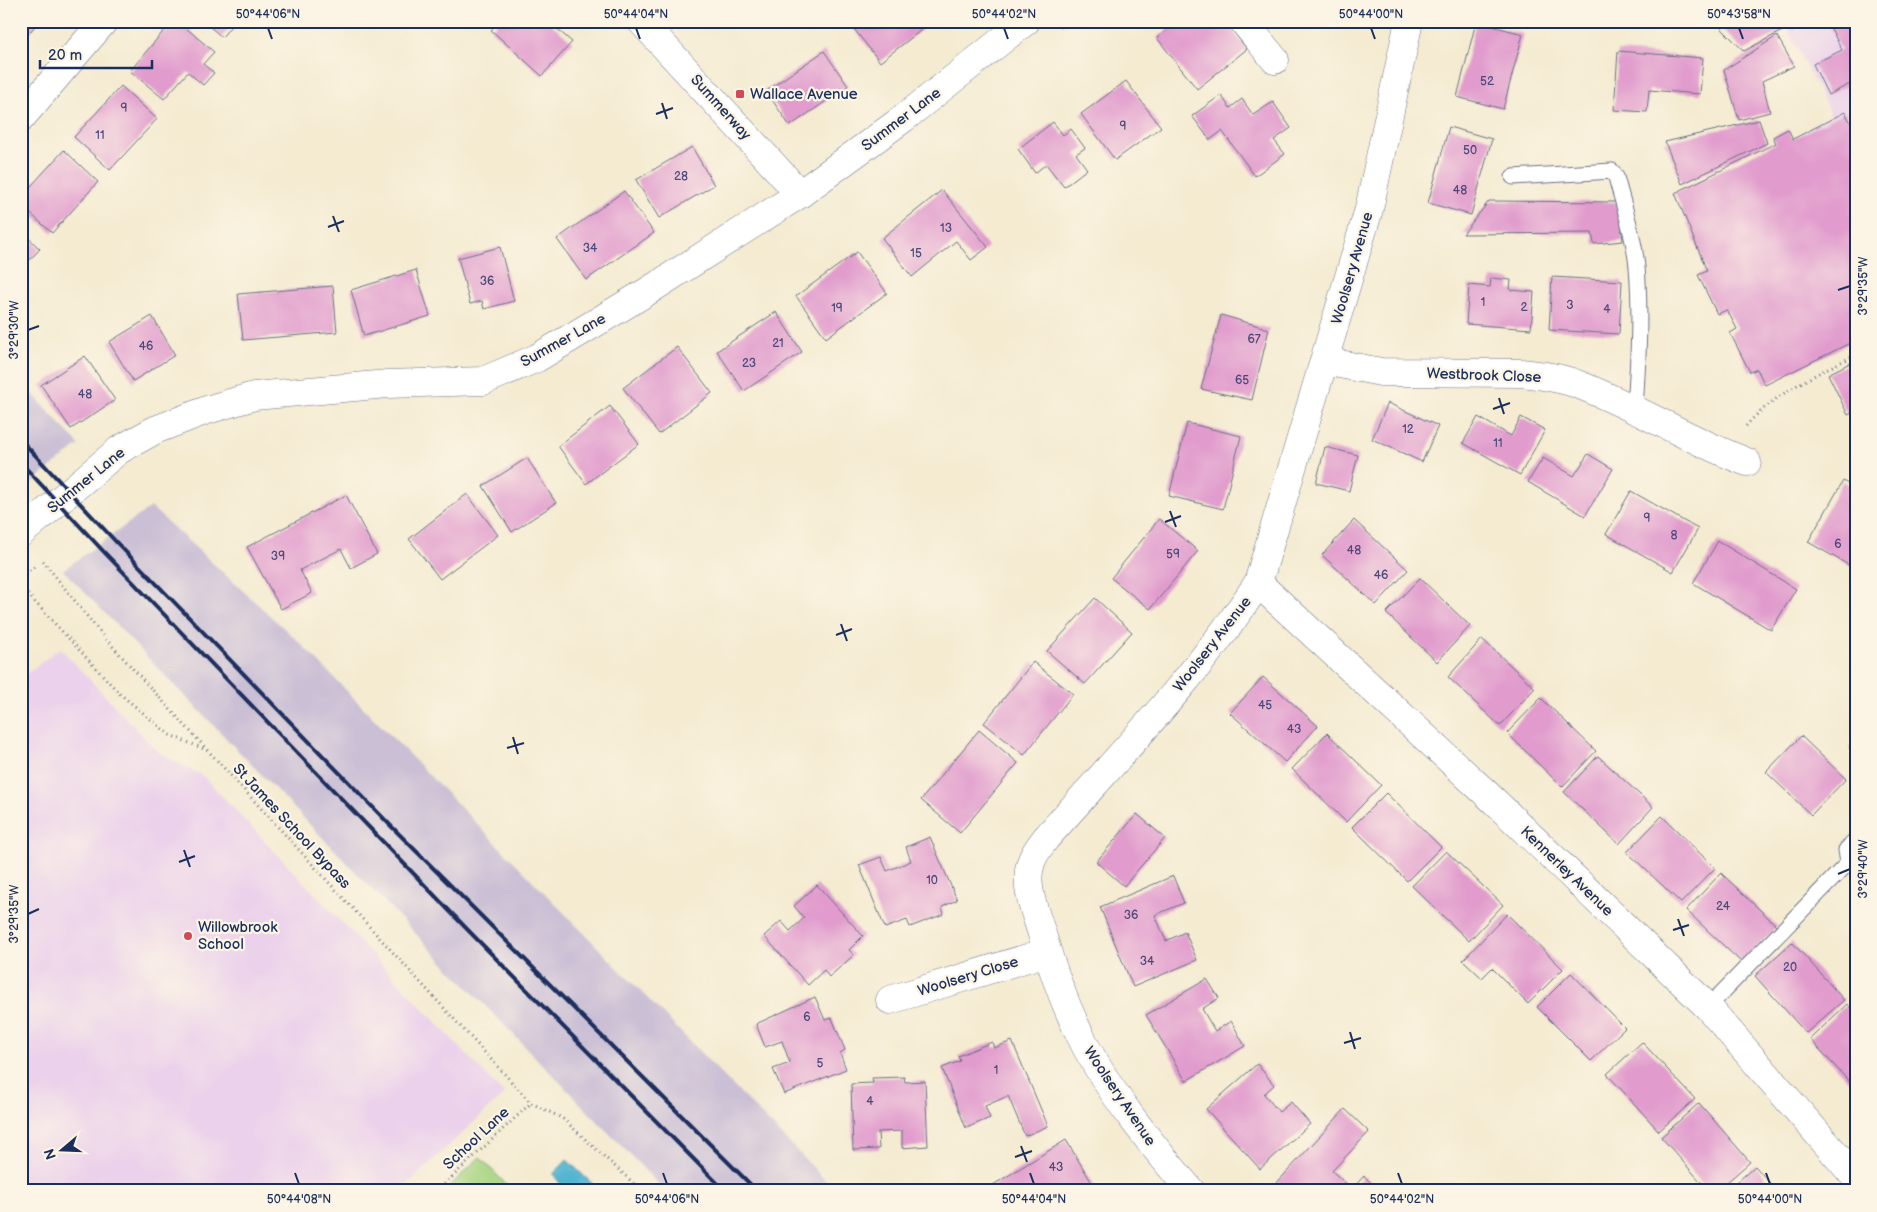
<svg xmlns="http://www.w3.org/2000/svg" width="1877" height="1212" font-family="'Balsamiq Sans',sans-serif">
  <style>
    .built { fill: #ebd1eb }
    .industrial { fill: #cbbfd5 }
    .green { fill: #a7d481; stroke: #618270 }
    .water { fill: #52b6d1; stroke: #367298 }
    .building { fill: #e19ccd }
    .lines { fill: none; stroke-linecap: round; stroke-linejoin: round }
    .lane-casing { stroke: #677186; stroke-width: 17 }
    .street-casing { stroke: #677186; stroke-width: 29 }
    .path { stroke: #677186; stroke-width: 3; stroke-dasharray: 1 4; stroke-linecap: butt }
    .lane { stroke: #fff; stroke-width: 15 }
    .street { stroke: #fff; stroke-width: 28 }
    .rail { stroke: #1b2f5e; stroke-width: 4 }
    .ticks { fill: none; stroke: #1b2f5e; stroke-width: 2 }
    .poi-dot { fill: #d1495b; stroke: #fcf5e5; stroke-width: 2 }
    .labels { text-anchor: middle; stroke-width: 4.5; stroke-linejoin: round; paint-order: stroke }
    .number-label { font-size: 12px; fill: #4c4a7a }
    .poi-label { font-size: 15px; fill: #1b2f5e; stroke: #fcf5e5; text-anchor: start }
    .street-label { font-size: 15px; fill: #1b2f5e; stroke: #fcf5e5 }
    .neatline { fill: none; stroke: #1b2f5e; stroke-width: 2 }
    .ticks-label { font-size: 12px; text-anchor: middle; fill: #1b2f5e }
  </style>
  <rect width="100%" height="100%" fill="#fcf5e5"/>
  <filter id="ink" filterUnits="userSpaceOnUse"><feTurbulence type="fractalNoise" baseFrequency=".02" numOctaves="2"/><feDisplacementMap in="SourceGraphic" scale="10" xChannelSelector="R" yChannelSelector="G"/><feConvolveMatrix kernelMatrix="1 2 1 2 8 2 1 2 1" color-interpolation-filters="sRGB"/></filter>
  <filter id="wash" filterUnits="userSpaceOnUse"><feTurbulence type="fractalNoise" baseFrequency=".0096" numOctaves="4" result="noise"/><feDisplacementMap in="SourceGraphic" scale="20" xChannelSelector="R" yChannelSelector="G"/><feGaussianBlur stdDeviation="1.12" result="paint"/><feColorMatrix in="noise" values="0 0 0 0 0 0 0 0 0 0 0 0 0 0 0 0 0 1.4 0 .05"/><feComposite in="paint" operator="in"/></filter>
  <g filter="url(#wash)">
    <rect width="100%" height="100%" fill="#f4ebd1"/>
    <g class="built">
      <polygon points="1783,21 1856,21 1856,261 1793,139 1831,115"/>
      <polygon points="60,648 158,752 204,777 504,1094 400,1191 21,1191 21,678"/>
    </g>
    <g class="industrial">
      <polygon points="21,381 79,445 21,491"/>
      <polygon points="151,507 299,642 836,1191 665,1191 63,570"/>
    </g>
    <polygon class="green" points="480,1157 512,1191 445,1191"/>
    <polygon class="water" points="567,1160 600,1191 566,1191 553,1174"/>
    <g id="blocks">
      <g class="building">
        <polygon points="21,21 39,21 21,43"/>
        <polygon points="172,21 178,21 214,52 203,64 214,73 203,85 188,72 164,99 130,71"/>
        <polygon points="203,21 235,21 222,37"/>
        <polygon points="500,21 548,21 572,42 542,76 491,30"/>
        <polygon points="864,21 927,21 929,24 880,62 854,29"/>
        <polygon points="1178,21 1225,21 1247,49 1197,89 1157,38"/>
        <polygon points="1305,21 1315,21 1308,26"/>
        <polygon points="1714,21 1779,21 1784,30 1744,51"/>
        <polygon points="1787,21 1812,21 1792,31"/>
        <polygon points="1827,21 1856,21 1856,81 1828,95 1813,64 1842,50"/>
        <polygon points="1476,22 1523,34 1503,109 1457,97"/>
        <polygon points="1777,36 1794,66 1762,81 1770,112 1739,120 1724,70"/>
        <polygon points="824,51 848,86 790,126 766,91"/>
        <polygon points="1618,51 1703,58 1700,94 1649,90 1647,112 1614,110"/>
        <polygon points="1126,81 1161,127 1115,160 1081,114"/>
        <polygon points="121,86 157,119 110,170 74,137"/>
        <polygon points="1221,95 1230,108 1242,99 1253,115 1273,102 1291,128 1274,140 1285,154 1255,176 1222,131 1210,140 1192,116"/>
        <polygon points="1845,112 1856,133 1856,340 1765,385 1757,369 1750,372 1730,333 1737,329 1727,310 1717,314 1698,275 1707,271 1675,193 1776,143 1773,137 1788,129 1793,139"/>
        <polygon points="1759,120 1767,143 1682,184 1665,142"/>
        <polygon points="1053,122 1063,135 1071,129 1085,148 1076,154 1087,169 1064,187 1046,164 1035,173 1018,149"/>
        <polygon points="1449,127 1492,139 1471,215 1428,203"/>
        <polygon points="692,147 714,185 659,218 636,180"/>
        <polygon points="64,150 98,182 52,233 21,205 21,197"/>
        <polygon points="942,190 988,247 971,260 956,241 912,277 882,238"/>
        <polygon points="624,191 654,233 586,280 557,239"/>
        <polygon points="1489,201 1618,202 1623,241 1594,244 1592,233 1463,234"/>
        <polygon points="21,231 40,249 21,269"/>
        <polygon points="500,247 514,301 484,309 482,301 470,304 458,258"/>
        <polygon points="857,252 887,293 826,338 796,296"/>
        <polygon points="416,270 430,316 364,336 351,290"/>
        <polygon points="1552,277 1622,281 1619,334 1549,330"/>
        <polygon points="1491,278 1511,280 1510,290 1534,292 1531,329 1466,324 1469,285 1490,287"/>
        <polygon points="333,286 337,332 243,340 238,294"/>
        <polygon points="776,312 802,352 744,391 717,351"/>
        <polygon points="1221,315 1269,329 1252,400 1201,389"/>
        <polygon points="152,316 175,355 133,381 109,342"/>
        <polygon points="677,347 712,393 659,434 623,388"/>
        <polygon points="85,356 115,400 71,429 41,385"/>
        <polygon points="1856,360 1856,411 1848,415 1828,374"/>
        <polygon points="1388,403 1438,426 1422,462 1372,439"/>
        <polygon points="610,406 639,444 586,484 558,446"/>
        <polygon points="1478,417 1511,436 1521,417 1545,430 1520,475 1463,443"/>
        <polygon points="1187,423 1241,436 1223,509 1169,496"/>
        <polygon points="1325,447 1358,455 1349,491 1316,483"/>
        <polygon points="1588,454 1613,469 1585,516 1528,482 1543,458 1574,476"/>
        <polygon points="527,458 556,503 512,532 483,486"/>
        <polygon points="1843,481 1856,489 1856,560 1852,567 1808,542"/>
        <polygon points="1631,491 1698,529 1673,572 1606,534"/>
        <polygon points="467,494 498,535 440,579 409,539"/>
        <polygon points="346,495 377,554 351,568 341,549 300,570 312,593 281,609 247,547"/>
        <polygon points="1159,519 1198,551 1150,609 1111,578"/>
        <polygon points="1354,520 1408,570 1376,605 1322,555"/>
        <polygon points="1718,541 1796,589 1771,630 1693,583"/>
        <polygon points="1420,578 1470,626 1437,662 1386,613"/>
        <polygon points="1095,598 1132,632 1085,684 1047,651"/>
        <polygon points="1482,639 1535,688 1500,726 1448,677"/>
        <polygon points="1033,662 1073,694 1024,755 984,723"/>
        <polygon points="1263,677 1318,726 1285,762 1230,713"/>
        <polygon points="1541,698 1596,751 1562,787 1507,733"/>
        <polygon points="979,730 1018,763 960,833 921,800"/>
        <polygon points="1327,733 1381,785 1346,822 1292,769"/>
        <polygon points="1801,736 1846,779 1811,815 1766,772"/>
        <polygon points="1856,741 1856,754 1849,748"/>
        <polygon points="1598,756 1653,807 1619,844 1564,792"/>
        <polygon points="1386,793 1441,847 1407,881 1352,827"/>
        <polygon points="1137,814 1165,838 1124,886 1096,862"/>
        <polygon points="1662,816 1715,868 1681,903 1627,852"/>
        <polygon points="930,837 957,900 942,907 944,914 910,927 907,920 885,928 859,865 881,857 887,871 911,861 906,847"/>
        <polygon points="1446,851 1503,905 1469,941 1412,886"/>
        <polygon points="1721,873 1777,926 1742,963 1686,910"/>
        <polygon points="1173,876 1184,903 1155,915 1166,941 1185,932 1197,960 1133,987 1100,907"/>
        <polygon points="817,885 863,936 849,950 854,955 829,977 824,970 808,985 764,936 781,921 790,931 804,918 794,906"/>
        <polygon points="1507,914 1563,969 1528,1004 1492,968 1482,978 1463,960"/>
        <polygon points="1792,942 1844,1000 1806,1033 1755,976"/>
        <polygon points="1571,973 1625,1028 1591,1061 1537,1007"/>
        <polygon points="1207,979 1219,998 1202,1009 1215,1031 1231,1021 1245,1046 1186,1081 1146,1015"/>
        <polygon points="815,997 825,1020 832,1018 845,1050 840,1053 846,1069 784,1094 773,1069 790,1063 782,1041 765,1047 756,1024"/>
        <polygon points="1847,1004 1856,1014 1856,1089 1810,1039"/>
        <polygon points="1012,1041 1048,1126 1025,1136 1008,1096 985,1106 990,1118 966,1128 942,1068 960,1061 958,1056 992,1042 994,1048"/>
        <polygon points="1642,1042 1695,1099 1659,1131 1607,1074"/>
        <polygon points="1257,1064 1274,1085 1264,1094 1279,1112 1291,1102 1310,1124 1260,1169 1206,1109"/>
        <polygon points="904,1077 905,1082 925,1081 928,1146 902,1148 902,1131 878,1132 879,1149 853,1150 851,1084 873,1083 872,1078"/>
        <polygon points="1699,1103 1750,1162 1717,1191 1709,1191 1661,1137"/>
        <polygon points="1345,1109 1369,1132 1332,1171 1352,1189 1364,1176 1380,1191 1277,1191 1273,1187"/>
        <polygon points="1066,1140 1097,1191 997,1191 993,1185"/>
        <polygon points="1755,1166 1777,1191 1727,1191"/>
      </g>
    </g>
  </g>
  <g filter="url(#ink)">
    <use href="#blocks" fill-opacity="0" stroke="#677186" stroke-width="1"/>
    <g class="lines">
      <g class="lane-casing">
        <g id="lane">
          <path d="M1513,177L1612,171L1616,177C1624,207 1634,236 1637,267C1641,314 1638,362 1635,409"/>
          <polyline points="1708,1007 1848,863 1846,850 1856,839"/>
        </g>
      </g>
      <g class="street-casing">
        <g id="street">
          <polyline points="641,21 800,194"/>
          <polyline points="1243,21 1275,60"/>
          <polyline points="21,118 104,21"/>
          <path d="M1324,361L1381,372L1521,373C1539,375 1559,377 1577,384C1635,406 1688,440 1747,462"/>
          <polyline points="21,533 119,450 155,430 207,410 254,396 388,384 483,381 537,358 645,293 800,194 904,118 1026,21"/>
          <polyline points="1258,583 1490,797 1708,1007 1856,1178"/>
          <polyline points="890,1000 1047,952"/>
          <path d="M1191,1191C1153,1146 1114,1099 1086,1047C1067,1011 1053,972 1042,934C1036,914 1026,892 1029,871C1031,857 1038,849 1046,838C1119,756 1198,675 1258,583L1369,209L1409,21"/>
        </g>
      </g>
      <g class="path">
        <polyline points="1060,27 1068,21"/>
        <path d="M1746,426C1772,395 1819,372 1856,355"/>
        <polyline points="43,561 103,636 531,1103 562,1118 642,1191"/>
        <polyline points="21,576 37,565"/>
        <polyline points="21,587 120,694 170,735 204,749"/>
        <polyline points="437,1191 531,1103"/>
      </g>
      <use href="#lane" class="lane"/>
      <use href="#street" class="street"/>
      <g class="rail">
        <polyline points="21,440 118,544 390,825 757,1191"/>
        <polyline points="21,463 105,553 464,926 725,1191"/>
      </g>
    </g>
  </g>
  <path class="ticks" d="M268,28L272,39M636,28L640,39M1004,28L1008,39M1371,28L1375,39M1739,28L1743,39M662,103L667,119M656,114L673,108M333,216L339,232M328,227L344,221M1838,290L1850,286M28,330L39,326M1499,398L1504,414M1493,409L1510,403M1170,511L1176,527M1165,522L1181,516M841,624L847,641M836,635L852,629M513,737L518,754M507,748L524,743M184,850L190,867M179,862L195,856M1838,874L1850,869M28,914L39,909M1678,919L1684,936M1673,930L1689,925M1350,1032L1355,1049M1344,1043L1361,1038M1021,1146L1027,1162M1015,1157L1032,1151M295,1173L299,1184M663,1173L667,1184M1030,1173L1034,1184M1398,1173L1402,1184M1766,1173L1770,1184"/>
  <g class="poi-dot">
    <rect x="735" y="89" width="10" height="10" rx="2.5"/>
    <circle cx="188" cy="936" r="5"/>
  </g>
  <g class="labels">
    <g class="number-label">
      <text x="1487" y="85">52</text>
      <text x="124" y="112">9</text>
      <text x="1123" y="130">9</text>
      <text x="100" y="139">11</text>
      <text x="1470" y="154">50</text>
      <text x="681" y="180">28</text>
      <text x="1460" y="194">48</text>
      <text x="946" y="232">13</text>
      <text x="590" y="252">34</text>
      <text x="916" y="257">15</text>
      <text x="487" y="285">36</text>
      <text x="1483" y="306">1</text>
      <text x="1570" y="309">3</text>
      <text x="1524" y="311">2</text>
      <text x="837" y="312">19</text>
      <text x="1607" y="313">4</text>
      <text x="1254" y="343">67</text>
      <text x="778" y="347">21</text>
      <text x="146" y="350">46</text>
      <text x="749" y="367">23</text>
      <text x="1242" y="384">65</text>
      <text x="85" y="398">48</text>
      <text x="1408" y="433">12</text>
      <text x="1498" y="447">11</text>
      <text x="1647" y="522">9</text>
      <text x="1674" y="539">8</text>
      <text x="1838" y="548">6</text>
      <text x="1354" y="554">48</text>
      <text x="1173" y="558">59</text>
      <text x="278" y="560">39</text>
      <text x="1381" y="579">46</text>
      <text x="1265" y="709">45</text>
      <text x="1294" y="733">43</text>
      <text x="932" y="884">10</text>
      <text x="1723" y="910">24</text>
      <text x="1131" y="919">36</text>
      <text x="1147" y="965">34</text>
      <text x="1790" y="971">20</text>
      <text x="807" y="1021">6</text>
      <text x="820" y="1067">5</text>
      <text x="996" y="1074">1</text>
      <text x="870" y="1105">4</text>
      <text x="1056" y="1171">43</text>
    </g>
    <g class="poi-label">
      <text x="750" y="99">Wallace Avenue</text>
      <text x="198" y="932">Willowbrook<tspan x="198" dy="17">School</tspan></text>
    </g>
    <g class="street-label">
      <text transform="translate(721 107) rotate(48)" y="5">Summerway</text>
      <text transform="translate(901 119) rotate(-37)" y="5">Summer Lane</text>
      <text transform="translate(1352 268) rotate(-74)" y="5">Woolsery Avenue</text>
      <text transform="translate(563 340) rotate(-29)" y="5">Summer Lane</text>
      <text transform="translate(1484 375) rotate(2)" y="5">Westbrook Close</text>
      <text transform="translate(86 480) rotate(-39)" y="5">Summer Lane</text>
      <text transform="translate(1212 644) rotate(-52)" y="5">Woolsery Avenue</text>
      <text transform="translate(292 826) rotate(47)" y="5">St James School Bypass</text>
      <text transform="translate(1567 871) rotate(44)" y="5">Kennerley Avenue</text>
      <text transform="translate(968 976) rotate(-17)" y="5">Woolsery Close</text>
      <text transform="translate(1120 1096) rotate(56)" y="5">Woolsery Avenue</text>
      <text transform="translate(476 1138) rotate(-43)" y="5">School Lane</text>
    </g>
  </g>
  <rect width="1877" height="1212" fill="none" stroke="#fcf5e5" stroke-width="55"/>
  <g transform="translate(62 1150) rotate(251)" stroke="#fcf5e5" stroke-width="4" paint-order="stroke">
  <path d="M0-4L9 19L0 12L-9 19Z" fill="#1b2f5e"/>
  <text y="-8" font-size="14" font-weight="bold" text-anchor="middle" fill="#1b2f5e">N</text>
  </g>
  <path d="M40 60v8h112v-8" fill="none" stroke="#1b2f5e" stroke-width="2.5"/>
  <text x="48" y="60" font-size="15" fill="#1b2f5e" stroke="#fcf5e5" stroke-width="4" paint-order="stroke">20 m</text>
  <rect x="28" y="28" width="1822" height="1156" class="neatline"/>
  <g class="ticks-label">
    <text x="268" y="18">50°44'06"N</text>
    <text x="636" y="18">50°44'04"N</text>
    <text x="1004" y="18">50°44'02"N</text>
    <text x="1371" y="18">50°44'00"N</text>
    <text x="1739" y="18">50°43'58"N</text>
    <text transform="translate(1863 286) rotate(-90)" y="4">3°29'35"W</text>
    <text transform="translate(14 330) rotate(-90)" y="4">3°29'30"W</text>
    <text transform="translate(1863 869) rotate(-90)" y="4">3°29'40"W</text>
    <text transform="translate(14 914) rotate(-90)" y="4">3°29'35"W</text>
    <text x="299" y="1203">50°44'08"N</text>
    <text x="667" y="1203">50°44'06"N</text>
    <text x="1034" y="1203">50°44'04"N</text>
    <text x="1402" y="1203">50°44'02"N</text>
    <text x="1770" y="1203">50°44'00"N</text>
  </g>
</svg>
